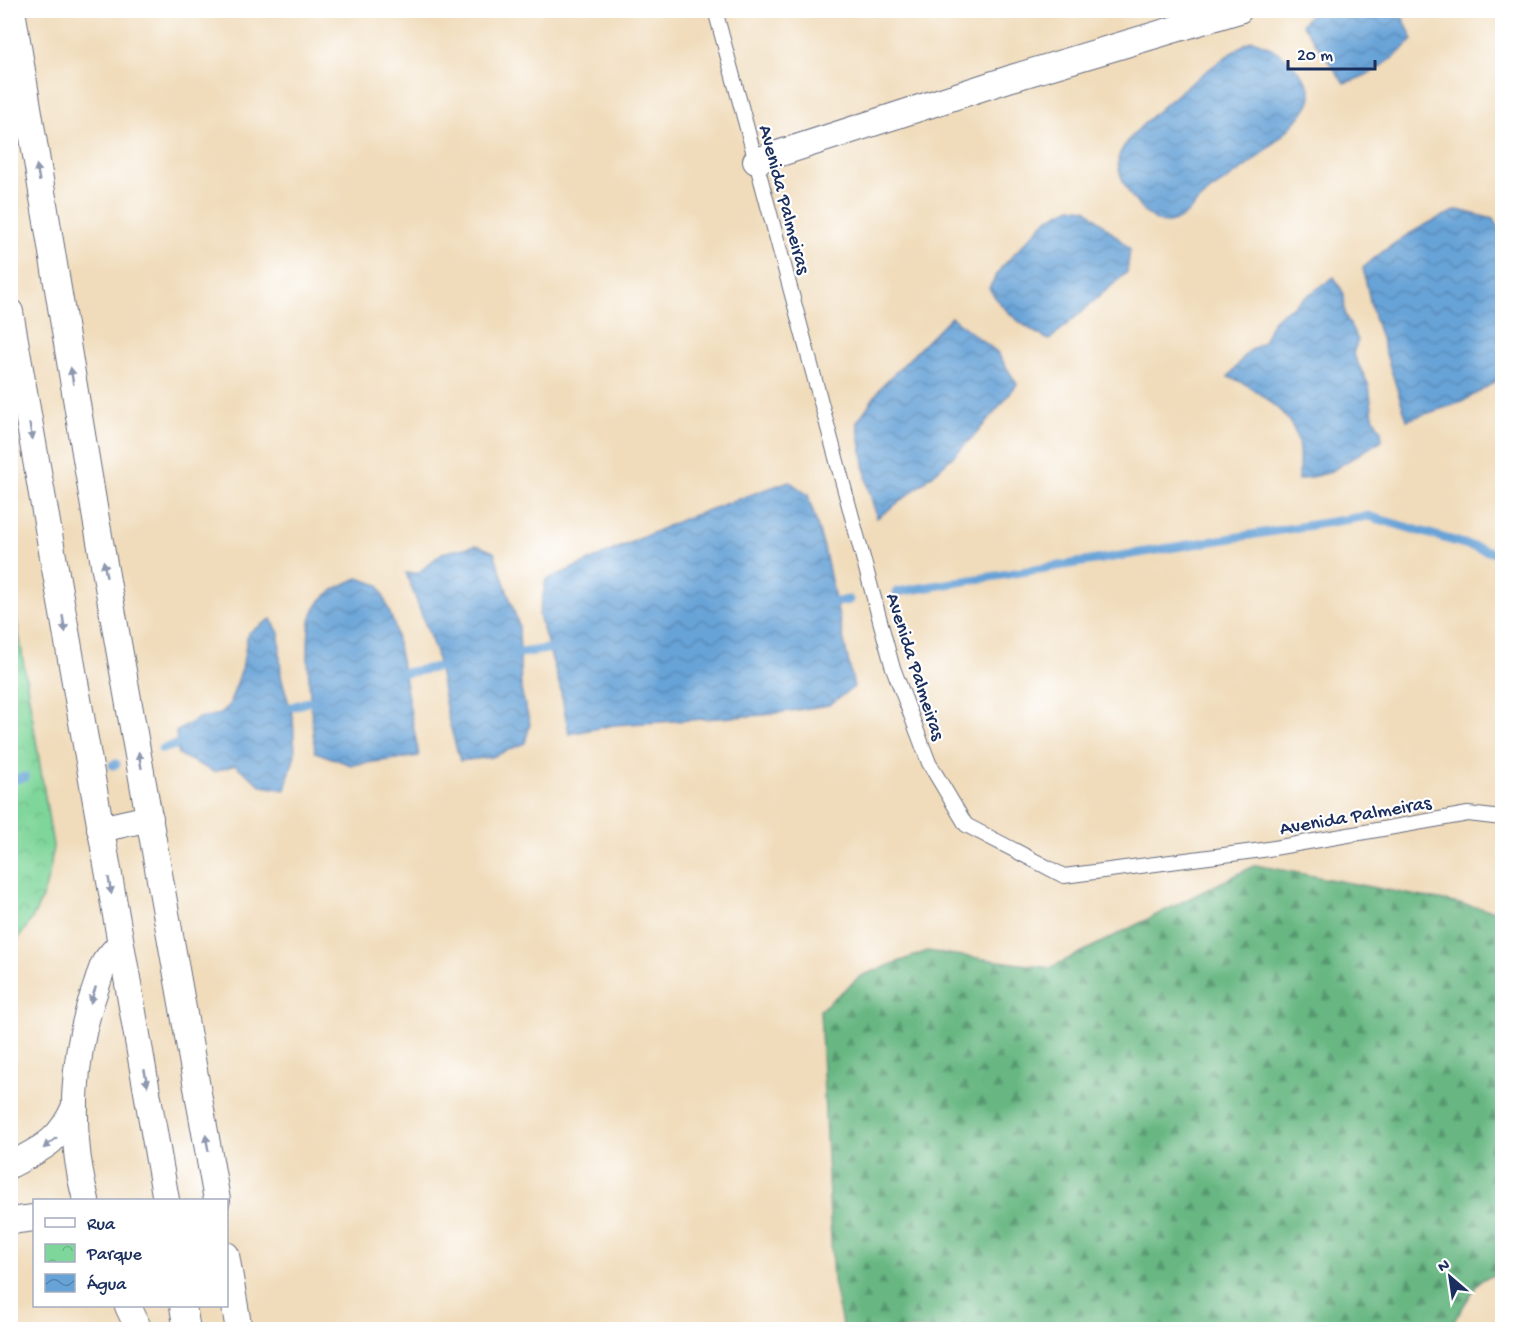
<svg xmlns="http://www.w3.org/2000/svg" width="1513" height="1340" font-family="'Gochi Hand',sans-serif">
  <style>
    .forest { fill: url(#forest-firs); stroke: #417370; stroke-width: 1.5 }
    .park { fill: url(#park-crowns); stroke: #4d827c; stroke-width: 1.5 }
    .water { fill: url(#water-waves); stroke: #41699a; stroke-width: 1.5 }
    .lines { fill: none; stroke-linecap: round; stroke-linejoin: round }
    .stream { stroke: #67a3d7; stroke-width: 9 }
    .lane-casing { stroke: #666b7e; stroke-width: 16 }
    .street-casing { stroke: #666b7e; stroke-width: 28 }
    .lane { stroke: #fff; stroke-width: 14 }
    .street { stroke: #fff; stroke-width: 26 }
    .oneway { fill: #8d97ae }
    .labels { text-anchor: middle; stroke-width: 4.5; stroke-linejoin: round; paint-order: stroke }
    .street-label { font-size: 20px; fill: #1b2f5e; stroke: #fff }
  </style>
  <defs>
    <pattern id="forest-firs" width="22" height="20" patternUnits="userSpaceOnUse" patternTransform="scale(1.5)"><rect width="22" height="20" fill="#67b782"/><path d="M5 1l3.5 6h-7zM16 11l3.5 6h-7z" fill="#54956e"/></pattern>
    <pattern id="park-crowns" width="20" height="18" patternUnits="userSpaceOnUse" patternTransform="scale(1.5)"><rect width="20" height="18" fill="#7fd69a"/><path d="M2 6a3 3 0 1 1 6 0M12 15a3 3 0 1 1 6 0" fill="none" stroke="#6db887"/></pattern>
    <pattern id="water-waves" width="16" height="10" patternUnits="userSpaceOnUse" patternTransform="scale(1.5)"><rect width="16" height="10" fill="#67a3d7"/><path d="M0 5q4-4 8 0t8 0" fill="none" stroke="#5485b2"/></pattern>
  </defs>
  <rect width="100%" height="100%" fill="#fff"/>
  <filter id="ink" filterUnits="userSpaceOnUse"><feTurbulence type="fractalNoise" baseFrequency=".0167" numOctaves="2"/><feDisplacementMap in="SourceGraphic" scale="12" xChannelSelector="R" yChannelSelector="G"/><feConvolveMatrix kernelMatrix="1 2 1 2 8 2 1 2 1" color-interpolation-filters="sRGB"/></filter>
  <filter id="wash" filterUnits="userSpaceOnUse"><feTurbulence type="fractalNoise" baseFrequency=".008" numOctaves="4" result="noise"/><feDisplacementMap in="SourceGraphic" scale="24" xChannelSelector="R" yChannelSelector="G"/><feGaussianBlur stdDeviation="1.35" result="paint"/><feColorMatrix in="noise" values="0 0 0 0 0 0 0 0 0 0 0 0 0 0 0 0 0 1.4 0 .05"/><feComposite in="paint" operator="in"/></filter>
  <g filter="url(#wash)">
    <rect width="100%" height="100%" fill="#f0dbba"/>
    <polygon class="forest" points="1256,865 1502,912 1502,1273 1480,1280 1449,1329 843,1329 833,1281 820,1010 861,976 927,951 1050,968"/>
    <path class="park" d="M10,579L53,846C50,886 38,917 11,947Z"/>
    <g class="water">
      <path d="M1313,11H1400L1413,40C1392,60 1372,76 1344,83L1302,24Z"/>
      <path d="M1252,40C1272,46 1287,57 1300,73C1305,79 1309,85 1311,93C1314,114 1249,165 1231,177C1219,186 1204,193 1195,205C1189,212 1179,221 1169,223C1146,226 1113,177 1119,156C1128,128 1224,55 1252,40Z"/>
      <path d="M1071,207L1086,209L1130,249L1127,272L1049,340C1025,328 1003,311 989,288L1001,268L1047,219Z"/>
      <path d="M1458,210L1493,219L1502,231V364L1495,382L1462,402L1407,420L1372,310L1363,268C1392,242 1422,224 1458,210Z"/>
      <path d="M1334,277L1344,294L1345,315L1358,340L1353,353L1369,386L1373,416L1381,431L1382,440L1328,473L1298,480C1303,440 1297,422 1265,398C1253,389 1243,381 1228,377L1248,352L1263,342L1273,320Z"/>
      <path d="M951,317L997,352L1017,384C978,438 931,480 877,518L868,487L857,422L882,386Z"/>
      <polygon points="789,481 808,495 824,548 854,687 829,705 764,715 614,725 569,734 560,687 539,615 546,580 686,518"/>
      <polygon points="477,545 494,552 519,626 521,690 530,724 525,743 492,757 460,761 448,718 436,653 406,573 418,573 442,553"/>
      <path d="M358,578L379,585L394,624L419,756L351,765L315,752C313,725 301,631 314,610C324,593 340,586 358,578Z"/>
      <polygon points="271,619 279,633 281,676 293,718 295,754 285,790 262,786 235,765 214,772 178,754 176,732 199,718 221,714 229,705 242,669 248,633"/>
    </g>
    <g class="lines">
      <g class="stream">
        <polyline points="897,592 1368,516 1502,555"/>
        <polyline points="825,604 849,600"/>
        <polyline points="508,655 560,647"/>
        <polyline points="393,675 450,665"/>
        <polyline points="279,711 323,697"/>
        <polyline points="162,749 189,741"/>
        <polyline points="113,765 116,764"/>
        <polyline points="10,780 25,777"/>
      </g>
    </g>
  </g>
  <g filter="url(#ink)">
    <g class="lines">
      <g class="lane-casing">
        <polyline id="lane" points="715,10 892,665 929,763 966,825 1064,876 1262,850 1468,814 1502,818"/>
      </g>
      <g class="street-casing">
        <g id="street">
          <polyline points="12,10 96,519 217,1200"/>
          <polyline points="756,161 1012,78 1239,10"/>
          <polyline points="10,312 166,1200"/>
          <polyline points="100,829 150,818"/>
          <path d="M10,1165C43,1148 60,1141 75,1106"/>
          <path d="M86,1200C68,1133 72,1053 96,987C99,979 101,969 105,962C110,955 115,950 120,944"/>
          <polyline points="10,1221 34,1218"/>
          <polyline points="226,1255 239,1330"/>
          <polyline points="128,1306 139,1330"/>
          <polyline points="183,1306 187,1330"/>
        </g>
      </g>
      <use href="#lane" class="lane"/>
      <use href="#street" class="street"/>
    </g>
    <defs><path id="oneway-solid" d="M-6-.8H1V-3.2L6.5 0L1 3.2V.8H-6Z" transform="scale(1.5)"/></defs>
    <g class="oneway">
      <use href="#oneway-solid" transform="translate(38 173) rotate(-100)"/>
      <use href="#oneway-solid" transform="translate(72 376) rotate(-99)"/>
      <use href="#oneway-solid" transform="translate(31 432) rotate(80)"/>
      <use href="#oneway-solid" transform="translate(105 569) rotate(-100)"/>
      <use href="#oneway-solid" transform="translate(64 624) rotate(80)"/>
      <use href="#oneway-solid" transform="translate(140 760) rotate(-100)"/>
      <use href="#oneway-solid" transform="translate(110 886) rotate(80)"/>
      <use href="#oneway-solid" transform="translate(93 995) rotate(109)"/>
      <use href="#oneway-solid" transform="translate(146 1078) rotate(79)"/>
      <use href="#oneway-solid" transform="translate(50 1143) rotate(141)"/>
      <use href="#oneway-solid" transform="translate(207 1143) rotate(-100)"/>
    </g>
  </g>
  <g class="labels">
    <g class="street-label">
      <text transform="translate(786 199) rotate(75)" y="7">Avenida Palmeiras</text>
      <text transform="translate(917 666) rotate(72)" y="7">Avenida Palmeiras</text>
      <text transform="translate(1355 814) rotate(-10)" y="7">Avenida Palmeiras</text>
    </g>
  </g>
  <rect width="1513" height="1340" fill="none" stroke="#fff" stroke-width="36"/>
  <rect x="33" y="1199" width="195" height="108" fill="#ffffff" stroke="#a4acbf" stroke-width="1.5"/>
  <rect x="45" y="1218" width="30" height="9" fill="#ffffff" stroke="#a4acbf" stroke-width="1.5"/>
  <text x="87" y="1229" font-size="18" fill="#1b2f5e">Rua</text>
  <rect x="45" y="1244" width="30" height="18" fill="url(#park-crowns)" stroke="#a4acbf" stroke-width="1.5"/>
  <text x="87" y="1259" font-size="18" fill="#1b2f5e">Parque</text>
  <rect x="45" y="1274" width="30" height="18" fill="url(#water-waves)" stroke="#a4acbf" stroke-width="1.5"/>
  <text x="87" y="1289" font-size="18" fill="#1b2f5e">Água</text>
  <g transform="translate(1450 1277) rotate(331)" stroke="#ffffff" stroke-width="4.5" paint-order="stroke">
  <path d="M0-4.5L10 22L0 15L-10 22Z" fill="#1b2f5e"/>
  <text y="-9" font-size="16" font-weight="bold" text-anchor="middle" fill="#1b2f5e">N</text>
  </g>
  <path d="M1288 60v9h87v-9" fill="none" stroke="#1b2f5e" stroke-width="3"/>
  <text x="1297" y="60" font-size="18" fill="#1b2f5e" stroke="#ffffff" stroke-width="4.5" paint-order="stroke">20 m</text>
</svg>
